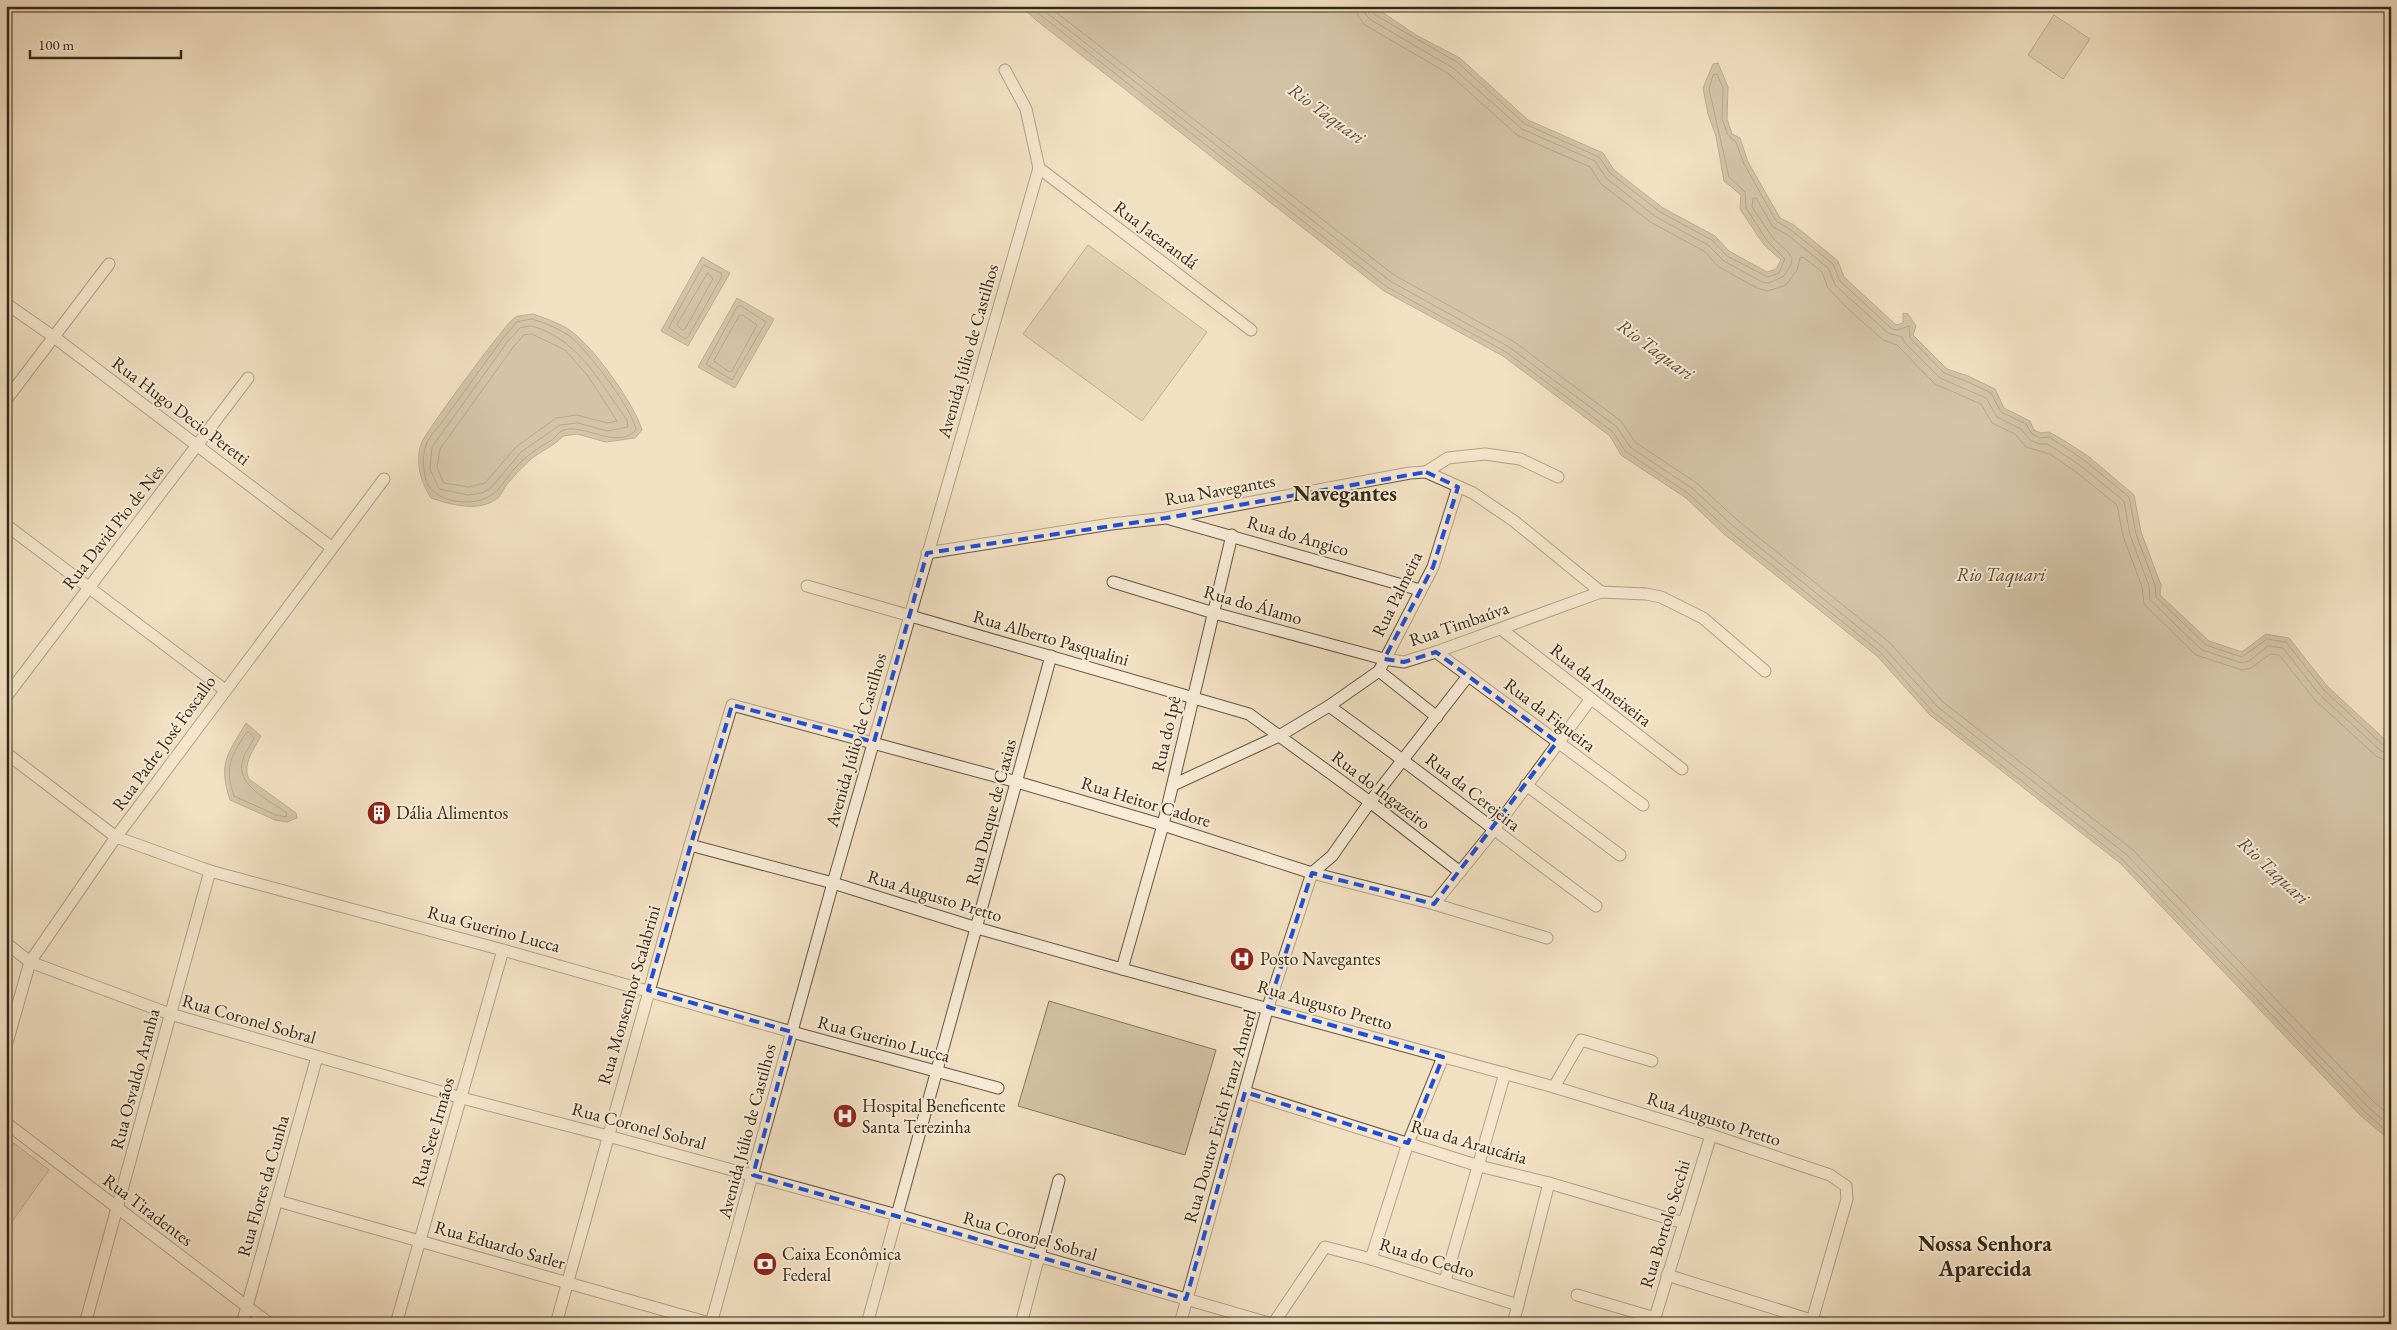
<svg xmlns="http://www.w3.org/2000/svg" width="2397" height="1330" font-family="'EB Garamond',serif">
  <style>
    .green { fill: #d2c1a5; stroke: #83745e }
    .water { fill: #b1a188; stroke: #7f715b }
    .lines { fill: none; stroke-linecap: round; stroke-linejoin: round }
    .shore { stroke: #726450; stroke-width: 1 }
    .minor-casing { stroke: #645642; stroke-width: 13 }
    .minor { stroke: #f7ebd7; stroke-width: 11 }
    .marked { fill: none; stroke: #1d4ed8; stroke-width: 4; stroke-dasharray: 10 6; stroke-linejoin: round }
    .labels { text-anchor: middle; stroke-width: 4; stroke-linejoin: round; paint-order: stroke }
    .street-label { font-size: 18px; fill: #342817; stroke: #f7ebd7 }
    .poi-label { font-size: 18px; fill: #342817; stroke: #f7ebd7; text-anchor: start }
    .water-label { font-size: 19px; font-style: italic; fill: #5a4c39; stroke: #f7ebd7 }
    .district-label { font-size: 22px; font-weight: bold; fill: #342817; stroke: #f7ebd7 }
  </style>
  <rect width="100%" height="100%" fill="#f2e0c2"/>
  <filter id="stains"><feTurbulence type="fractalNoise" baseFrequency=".004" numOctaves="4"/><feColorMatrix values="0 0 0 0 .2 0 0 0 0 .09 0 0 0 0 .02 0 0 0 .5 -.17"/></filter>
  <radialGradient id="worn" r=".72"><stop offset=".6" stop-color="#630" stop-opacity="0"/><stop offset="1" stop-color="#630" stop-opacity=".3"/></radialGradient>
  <g class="green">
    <polygon points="2054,15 2090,39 2063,79 2028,55"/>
    <polygon points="1088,245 1207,332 1142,421 1023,334"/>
    <polygon points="1049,1001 1216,1050 1185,1155 1018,1106"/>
    <polygon points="6,1137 49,1170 6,1230"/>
  </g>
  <g class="water">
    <polygon points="1021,6 1373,6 1416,35 1460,58 1528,120 1603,153 1614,170 1663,208 1715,236 1729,251 1767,272 1776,269 1781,260 1764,245 1740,209 1741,195 1724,181 1716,136 1708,114 1703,88 1713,64 1718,63 1728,87 1727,119 1732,134 1740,138 1748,162 1780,218 1794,225 1838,261 1844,277 1896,325 1903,323 1903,313 1908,314 1916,326 1913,335 1947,369 1968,376 1995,389 2004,408 2030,421 2034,430 2041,433 2049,432 2060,438 2088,456 2134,495 2141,532 2161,585 2160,595 2209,641 2242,652 2266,634 2289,638 2327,686 2391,745 2391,1141 2361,1116 2120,863 1930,715 1877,656 1724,534 1686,498 1621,455 1610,436 1503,356 1384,291 1036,20"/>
    <polygon points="702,257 730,273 688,346 661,331"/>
    <polygon points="737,298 774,319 735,388 698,367"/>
    <path d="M533,314C547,319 566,325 577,336C598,354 634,404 642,430L635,438L606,442L577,434L563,436C554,447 539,451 529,461C521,468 514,476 507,484C504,488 502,493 499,497C481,513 451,505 431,498C421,482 415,464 421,444C423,435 506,323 514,318C518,315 527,315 533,314Z"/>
    <path d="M246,723L261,736C254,749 242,764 249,779L296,813L297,818L287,822L275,820L230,800C218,763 227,755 246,723Z"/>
  </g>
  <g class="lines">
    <g class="shore">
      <polyline points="1029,6 1387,287 1506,352 1613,432 1625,451 1689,494 1728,530 1880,652 1933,712 2123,860 2365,1112 2391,1135"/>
      <polyline points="1038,6 1390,281 1509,347 1617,427 1630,447 1693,489 1732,525 1884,648 1938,707 2127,855 2369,1108 2391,1127"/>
      <polyline points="1048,6 1394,275 1513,341 1621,421 1635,442 1698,484 1737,520 1889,642 1943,702 2132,849 2374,1102 2391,1117"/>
      <polyline points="1356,6 1358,16 1365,25 1449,74 1517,135 1590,167 1601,184 1652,223 1704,251 1719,267 1757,288 1768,291 1786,285 1797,270 1800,258 1803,257 1822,272 1828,288 1847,308 1883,340 1897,345 1935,384 1981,404 1992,423 2015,434 2026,447 2050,454 2076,472 2117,505 2123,536 2142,587 2144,604 2196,655 2242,670 2251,668 2270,654 2279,655 2315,700 2377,757 2391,762"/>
      <polyline points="1363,6 1365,14 1371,20 1453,68 1522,129 1595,161 1606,178 1656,217 1708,245 1724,261 1762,282 1769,283 1784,276 1791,265 1792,258 1788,252 1773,238 1754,210 1752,206 1753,198 1756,198 1773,227 1788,235 1828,268 1835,285 1888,333 1902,337 1905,343 1940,378 1986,398 1997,417 2021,429 2030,440 2039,444 2047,444 2054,448 2081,466 2124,501 2130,535 2149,586 2150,600 2202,650 2242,663 2249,661 2268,646 2283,648 2319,694 2381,751 2391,754"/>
      <polyline points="1370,6 1375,15 1457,62 1525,124 1599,157 1610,173 1660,212 1712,240 1727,256 1768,277 1779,273 1785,259 1768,242 1746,208 1745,192 1729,177 1709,89 1713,75 1717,74 1723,88 1722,119 1728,135 1736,142 1744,164 1776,221 1791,230 1833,264 1840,281 1892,329 1897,330 1909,326 1910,338 1944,373 1966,381 1991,393 2001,412 2026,424 2032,434 2040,438 2049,437 2084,460 2129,497 2136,534 2155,585 2156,597 2206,645 2242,657 2267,639 2286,642 2324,690 2385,747 2391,748"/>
      <polygon points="704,265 721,273 722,276 688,337 685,339 669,328"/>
      <polygon points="708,273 713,279 685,329 682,330 677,325"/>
      <polygon points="741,306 766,322 732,380 706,364 737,307"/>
      <polygon points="740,315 743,315 757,325 732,371 729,372 714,361"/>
      <path d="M532,319C545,323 564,330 574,340C590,354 633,410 636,430C617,452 578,419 560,432C557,434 555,438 552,440C538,448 527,455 516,467C508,475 502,487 494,493C477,508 437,504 427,483C423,472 422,456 426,445C429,436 440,426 445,418C465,391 484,364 503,338L517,322Z"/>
      <path d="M532,326C580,340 599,382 627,420L628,427L607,431L578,423L560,425L521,452L491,488L482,493L468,495L439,489L430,469L432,447L508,341L520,328Z"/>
      <polygon points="532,334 565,350 588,376 617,421 607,423 577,415 556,418 516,447 485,483 469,487 444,483 437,468 440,449 514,346 524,335"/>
      <path d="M249,732L254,738C251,745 245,752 243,759C234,785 269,800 287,813L286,817L276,815L234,796C224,767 231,757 246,733Z"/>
    </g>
    <g class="minor-casing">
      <g id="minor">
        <polyline points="1039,168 1251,330"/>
        <polyline points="8,305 54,337 331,547"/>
        <polyline points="6,400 109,264"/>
        <polyline points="1426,472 1448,458 1485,454 1520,459 1558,477"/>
        <polyline points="1170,519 1420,590"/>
        <polyline points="6,525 225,690"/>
        <polyline points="927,553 1111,524 1166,518 1410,473 1426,472 1473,493 1514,521 1601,592"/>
        <polyline points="1113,582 1214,613 1384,659 1404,662 1436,652 1601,592 1646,594 1661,597 1703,618 1765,671"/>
        <polyline points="807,586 1249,714 1370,802 1460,872"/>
        <polyline points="1501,629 1682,769"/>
        <polyline points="1436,652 1643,805"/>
        <polyline points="1379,671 1437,717"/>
        <polyline points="6,697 248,378"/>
        <path d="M1329,706C1420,771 1506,840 1596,906"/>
        <polyline points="6,753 116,837 210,871 503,950 792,1032 998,1088"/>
        <polyline points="1173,785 1279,736 1329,706 1379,671 1433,567 1458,487"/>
        <polyline points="1526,785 1620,855"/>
        <polyline points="690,845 833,883 977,928 1122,969 1554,1087 1711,1135 1830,1175 1846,1186 1847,1199 1811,1324"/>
        <polyline points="1434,904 1493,831 1590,700"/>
        <polyline points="6,943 30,962 170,1014 462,1098 608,1136 897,1215 1272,1324"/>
        <polyline points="1122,969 1163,825 1232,535"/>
        <polyline points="6,1046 30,962 116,837 384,479"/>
        <polyline points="1554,1087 1581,1040 1652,1061"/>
        <polyline points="1245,1092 1479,1166 1549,1183 1684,1223"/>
        <polyline points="6,1123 270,1324"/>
        <polyline points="278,1201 713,1324"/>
        <polyline points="1371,1259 1408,1143 1443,1057"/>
        <polyline points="1667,1275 1824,1324"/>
        <polyline points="1445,1281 1505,1073"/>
        <polyline points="1577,1295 1655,1318"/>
        <polyline points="85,1324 210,871"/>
        <polyline points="242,1324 317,1057"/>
        <polyline points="396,1324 503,950"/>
        <polyline points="556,1324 690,845 732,705 1017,782 1163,825 1312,873 1434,904 1547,938"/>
        <polyline points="711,1324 833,883 1039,168 1026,109 1005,70"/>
        <polyline points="867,1324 1051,656"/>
        <polyline points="1021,1324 1059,1180"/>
        <polyline points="1180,1324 1268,1007 1312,873 1332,856 1370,802 1468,676"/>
        <polyline points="1273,1324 1325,1247 1371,1259 1518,1305"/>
        <polyline points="1513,1324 1549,1183"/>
        <polyline points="1653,1324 1711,1135"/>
      </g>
    </g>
    <use href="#minor" class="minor"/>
  </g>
  <path d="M0 0H2397V1330H0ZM1426,472L1458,487L1433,567L1384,659L1404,662L1436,652L1557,742L1434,904L1312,873L1268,1007L1443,1057L1408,1143L1245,1092L1186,1299L753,1175L792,1032L648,990L732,705L874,742L927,553L1166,518Z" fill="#f2e0c2" fill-opacity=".55" fill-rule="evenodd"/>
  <path class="marked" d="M1426,472L1458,487L1433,567L1384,659L1404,662L1436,652L1557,742L1434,904L1312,873L1268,1007L1443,1057L1408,1143L1245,1092L1186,1299L753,1175L792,1032L648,990L732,705L874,742L927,553L1166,518Z"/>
  <defs>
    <g id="building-disc" transform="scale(1.25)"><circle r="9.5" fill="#8f2418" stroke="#f7ebd7"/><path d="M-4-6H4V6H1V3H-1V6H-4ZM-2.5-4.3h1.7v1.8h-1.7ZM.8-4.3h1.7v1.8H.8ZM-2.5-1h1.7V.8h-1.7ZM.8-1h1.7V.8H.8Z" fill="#fff"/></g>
    <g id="hospital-disc" transform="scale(1.25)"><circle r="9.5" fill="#8f2418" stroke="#f7ebd7"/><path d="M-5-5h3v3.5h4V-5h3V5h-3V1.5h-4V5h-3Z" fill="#fff"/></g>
    <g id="bank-disc" transform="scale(1.25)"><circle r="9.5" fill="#8f2418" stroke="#f7ebd7"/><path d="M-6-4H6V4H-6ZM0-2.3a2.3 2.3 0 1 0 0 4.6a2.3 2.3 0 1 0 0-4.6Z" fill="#fff"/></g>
  </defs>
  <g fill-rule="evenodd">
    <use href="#building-disc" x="379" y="813"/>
    <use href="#hospital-disc" x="1242" y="959"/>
    <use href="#hospital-disc" x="845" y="1116"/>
    <use href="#bank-disc" x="765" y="1264"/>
  </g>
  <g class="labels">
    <g class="street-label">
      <text transform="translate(1156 235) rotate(37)" y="6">Rua Jacarandá</text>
      <text transform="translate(968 351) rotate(-74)" y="6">Avenida Júlio de Castilhos</text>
      <text transform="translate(181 411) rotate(37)" y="6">Rua Hugo Decio Peretti</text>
      <text transform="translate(1220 490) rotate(-10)" y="6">Rua Navegantes</text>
      <text transform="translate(113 527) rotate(-52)" y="6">Rua David Pio de Nes</text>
      <text transform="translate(1298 536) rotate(16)" y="6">Rua do Angico</text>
      <text transform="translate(1397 594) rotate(-64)" y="6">Rua Palmeira</text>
      <text transform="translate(1253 605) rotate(16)" y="6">Rua do Álamo</text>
      <text transform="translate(1459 624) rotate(-19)" y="6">Rua Timbaúva</text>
      <text transform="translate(1051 638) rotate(16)" y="6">Rua Alberto Pasqualini</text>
      <text transform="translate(1601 685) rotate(38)" y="6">Rua da Ameixeira</text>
      <text transform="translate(1550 715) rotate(37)" y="6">Rua da Figueira</text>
      <text transform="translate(1166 734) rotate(-77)" y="6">Rua do Ipê</text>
      <text transform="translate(856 740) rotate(-74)" y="6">Avenida Júlio de Castilhos</text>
      <text transform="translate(164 743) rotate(-54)" y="6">Rua Padre José Foscallo</text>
      <text transform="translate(1381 790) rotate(37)" y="6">Rua do Ingazeiro</text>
      <text transform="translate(1473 792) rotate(38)" y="6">Rua da Cerejeira</text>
      <text transform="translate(1146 802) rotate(17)" y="6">Rua Heitor Cadore</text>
      <text transform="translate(991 812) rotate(-75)" y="6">Rua Duque de Caxias</text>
      <text transform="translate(935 896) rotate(17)" y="6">Rua Augusto Pretto</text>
      <text transform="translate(494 929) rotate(15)" y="6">Rua Guerino Lucca</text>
      <text transform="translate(629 995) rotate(-74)" y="6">Rua Monsenhor Scalabrini</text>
      <text transform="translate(1325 1005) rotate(16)" y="6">Rua Augusto Pretto</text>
      <text transform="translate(249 1019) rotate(16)" y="6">Rua Coronel Sobral</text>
      <text transform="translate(884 1039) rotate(15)" y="6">Rua Guerino Lucca</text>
      <text transform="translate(135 1079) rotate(-75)" y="6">Rua Osvaldo Aranha</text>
      <text transform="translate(1220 1116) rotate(-74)" y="6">Rua Doutor Erich Franz Annerl</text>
      <text transform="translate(1714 1119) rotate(18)" y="6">Rua Augusto Pretto</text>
      <text transform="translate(639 1126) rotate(15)" y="6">Rua Coronel Sobral</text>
      <text transform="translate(747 1131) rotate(-75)" y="6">Avenida Júlio de Castilhos</text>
      <text transform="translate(433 1132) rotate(-74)" y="6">Rua Sete Irmãos</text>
      <text transform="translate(1469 1142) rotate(16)" y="6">Rua da Araucária</text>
      <text transform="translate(263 1186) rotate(-74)" y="6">Rua Flores da Cunha</text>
      <text transform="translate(148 1210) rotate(37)" y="6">Rua Tiradentes</text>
      <text transform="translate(1665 1224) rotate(-73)" y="6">Rua Bortolo Secchi</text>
      <text transform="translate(1030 1236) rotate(16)" y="6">Rua Coronel Sobral</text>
      <text transform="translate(500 1245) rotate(16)" y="6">Rua Eduardo Satler</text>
      <text transform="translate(1427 1258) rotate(17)" y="6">Rua do Cedro</text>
    </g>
    <g class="poi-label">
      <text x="396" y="819">Dália Alimentos</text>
      <text x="1260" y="965">Posto Navegantes</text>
      <text x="862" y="1112">Hospital Beneficente<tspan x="862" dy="21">Santa Terezinha</tspan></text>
      <text x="782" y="1260">Caixa Econômica<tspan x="782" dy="21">Federal</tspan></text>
    </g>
    <g class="water-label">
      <text transform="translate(1327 113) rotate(36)" y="7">Rio Taquari</text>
      <text transform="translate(1656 349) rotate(36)" y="7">Rio Taquari</text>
      <text x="2001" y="581">Rio Taquari</text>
      <text transform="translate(2274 870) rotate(43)" y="7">Rio Taquari</text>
    </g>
    <g class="district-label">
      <text x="1345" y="501">Navegantes</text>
      <text x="1985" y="1251">Nossa Senhora<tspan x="1985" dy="25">Aparecida</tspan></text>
    </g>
  </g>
  <rect width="2397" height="1330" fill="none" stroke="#f2e0c2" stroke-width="25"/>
  <rect x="8" y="8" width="2382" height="1315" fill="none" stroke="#342817" stroke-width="2.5"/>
  <rect x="12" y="12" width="2372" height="1305" fill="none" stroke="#342817"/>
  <path d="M30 50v8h151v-8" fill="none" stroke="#342817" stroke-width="2.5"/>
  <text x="38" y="50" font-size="15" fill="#342817" stroke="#f7ebd7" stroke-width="4" paint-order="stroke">100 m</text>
  <rect width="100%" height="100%" filter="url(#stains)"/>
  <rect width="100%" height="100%" fill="url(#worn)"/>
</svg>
